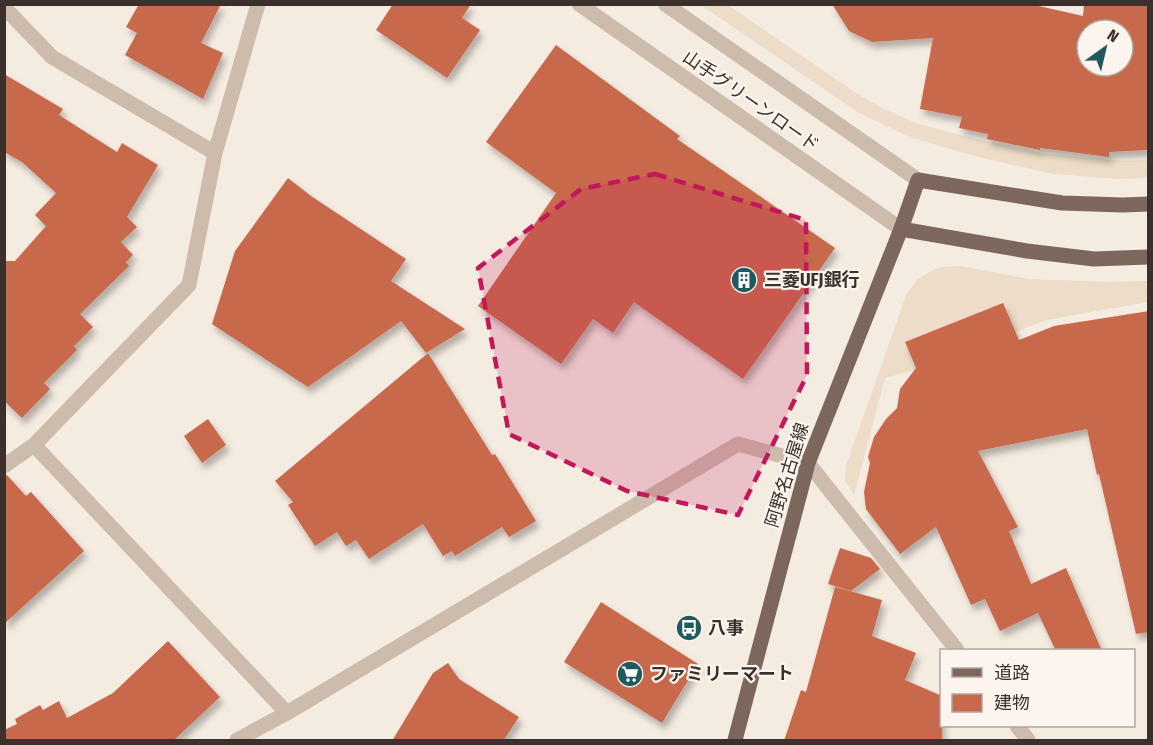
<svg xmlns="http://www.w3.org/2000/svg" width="1153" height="745" font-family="'Fira Sans Condensed','Noto Sans JP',sans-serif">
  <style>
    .plaza { fill: #ecdcc8 }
    .building { fill: #c8694b; fill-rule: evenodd; filter: url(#shadow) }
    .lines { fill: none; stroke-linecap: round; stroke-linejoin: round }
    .minor { stroke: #cdbbac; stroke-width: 15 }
    .major { stroke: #7d675c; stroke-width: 15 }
    .marked { fill: #c2185b; fill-opacity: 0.2; stroke: #c2185b; stroke-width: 4.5; stroke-dasharray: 12 8; stroke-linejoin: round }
    .labels { text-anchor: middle; stroke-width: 4.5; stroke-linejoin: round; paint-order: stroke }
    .street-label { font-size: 18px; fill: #3b302b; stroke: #fbf5ee }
    .poi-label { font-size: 18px; font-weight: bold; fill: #3b302b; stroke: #fbf5ee; text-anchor: start }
  </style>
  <defs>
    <filter id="shadow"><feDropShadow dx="3.5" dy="6" stdDeviation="3" flood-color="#0004"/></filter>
  </defs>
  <rect width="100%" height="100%" fill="#f4ebe1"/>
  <g class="plaza">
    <polygon points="701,5 728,5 856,93 882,108 916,123 959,135 1046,154 1123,161 1148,160 1148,178 1117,179 1054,174 974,156 910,137 859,113"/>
    <polygon points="961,266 1028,279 1108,282 1148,281 1148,302 1046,320 937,364 885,378 854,495 845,481 846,466 906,295 916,281 929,272 942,267"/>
  </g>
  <g class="building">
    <polygon points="139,4 221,4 201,43 223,53 203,99 125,55 137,33 126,27"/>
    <polygon points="393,4 471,4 462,18 480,30 447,78 376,30"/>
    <path d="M832,4H1030L1083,16L1084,4H1149V150L1109,152V157L1040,148V150L987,139L988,134L959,128L962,117L920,109L933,38L872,42L849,31ZM1087,30H1123V66H1087Z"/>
    <polygon points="556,45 680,136 677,139 835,248 743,379 634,302 613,333 593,319 561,364 478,306 556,193 486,142"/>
    <polygon points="4,74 63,109 59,115 117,152 122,143 158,165 127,217 137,227 121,242 133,255 126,262 129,266 80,314 93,327 74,346 77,350 44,383 50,389 22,418 4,401 4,261 15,261 46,226 35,215 56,193 22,162 4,152"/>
    <polygon points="288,178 311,196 406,259 391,281 465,329 426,353 401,321 308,387 212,324 235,251"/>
    <polygon points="1003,303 1019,340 1054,326 1149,311 1149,632 1136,634 1099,474 1097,475 1087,429 978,451 1018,527 1009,531 1031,584 1066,568 1102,651 1056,651 1038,613 1000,631 985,599 971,605 936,527 900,554 866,509 864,492 870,463 868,457 874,437 886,419 897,408 900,389 916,368 905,342"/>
    <polygon points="428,353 492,455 495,454 536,521 509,537 502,527 455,556 452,551 443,556 423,524 369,559 356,540 346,546 337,532 315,546 288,505 293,502 275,481"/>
    <polygon points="208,419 226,445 202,463 184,436"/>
    <polygon points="7,475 26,496 31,492 84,551 4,624 4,476"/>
    <polygon points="840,548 871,558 880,569 851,591 828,584"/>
    <polygon points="835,587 882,600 872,636 916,653 905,680 942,696 942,741 784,741 801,690 806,692"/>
    <polygon points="601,602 698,664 662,723 564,662"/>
    <polygon points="168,641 220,697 173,741 4,741 4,730 17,724 15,719 40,705 43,710 59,701 67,718 113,693"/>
    <polygon points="448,663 459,679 519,717 503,741 392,741 433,673"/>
  </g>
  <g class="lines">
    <g class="minor">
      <polyline points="579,4 901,229"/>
      <polyline points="665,4 918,180"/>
      <polyline points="4,7 52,57 215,153"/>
      <polyline points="34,445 287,713"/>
      <polyline points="4,466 34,445 189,285 215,153 258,4"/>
      <polyline points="1017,726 1028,740"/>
      <polyline points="237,740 287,713 738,444 808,463 957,650"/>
    </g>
    <g class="major">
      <polyline points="901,229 1027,251 1094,259 1148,257"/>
      <polyline points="735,740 808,463 901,229 918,180 1062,203 1123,205 1148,204"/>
    </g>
  </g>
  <path class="marked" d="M655,174L806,220L807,375L738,515L627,491L509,434L478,268L581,189Z"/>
  <defs>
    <g id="building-disc" transform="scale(1.35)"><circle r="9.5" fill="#1f5a5e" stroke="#fbf5ee"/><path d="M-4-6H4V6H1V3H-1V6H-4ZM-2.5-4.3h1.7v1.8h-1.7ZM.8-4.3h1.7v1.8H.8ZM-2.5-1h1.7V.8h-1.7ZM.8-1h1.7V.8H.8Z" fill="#fff"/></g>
    <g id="bus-disc" transform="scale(1.35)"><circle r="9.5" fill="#1f5a5e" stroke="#fbf5ee"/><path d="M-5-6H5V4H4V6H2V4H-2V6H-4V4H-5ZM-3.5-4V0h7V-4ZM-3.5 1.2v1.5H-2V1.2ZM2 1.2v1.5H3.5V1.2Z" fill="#fff"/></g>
    <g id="supermarket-disc" transform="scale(1.35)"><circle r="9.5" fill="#1f5a5e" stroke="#fbf5ee"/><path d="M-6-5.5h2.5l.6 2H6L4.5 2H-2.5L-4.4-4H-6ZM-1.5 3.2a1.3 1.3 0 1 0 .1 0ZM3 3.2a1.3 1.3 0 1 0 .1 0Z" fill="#fff"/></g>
  </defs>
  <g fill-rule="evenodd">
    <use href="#building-disc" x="744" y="280"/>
    <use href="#bus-disc" x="689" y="628"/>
    <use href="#supermarket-disc" x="630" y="674"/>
  </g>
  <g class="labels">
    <g class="street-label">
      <text transform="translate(751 101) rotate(35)" y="6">山手グリーンロード</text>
      <text transform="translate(787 475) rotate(-73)" y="6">阿野名古屋線</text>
    </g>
    <g class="poi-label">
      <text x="764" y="286">三菱UFJ銀行</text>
      <text x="708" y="634">八事</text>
      <text x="650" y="680">ファミリーマート</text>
    </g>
  </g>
  <rect width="1153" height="745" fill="none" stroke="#3b302b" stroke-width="12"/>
  <rect x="940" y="649" width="195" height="78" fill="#fbf5ee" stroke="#aea6a0" stroke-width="1.5"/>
  <rect x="952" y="668" width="30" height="9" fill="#7d675c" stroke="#aea6a0" stroke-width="1.5"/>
  <text x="994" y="679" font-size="18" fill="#3b302b">道路</text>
  <rect x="952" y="694" width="30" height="18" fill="#c8694b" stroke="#aea6a0" stroke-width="1.5"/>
  <text x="994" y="709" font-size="18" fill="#3b302b">建物</text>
  <g transform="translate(1105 48) rotate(34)"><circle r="28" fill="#fbf5ee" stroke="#aea6a0" stroke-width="1.5"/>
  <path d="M0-4.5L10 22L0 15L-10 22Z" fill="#1f5a5e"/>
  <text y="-9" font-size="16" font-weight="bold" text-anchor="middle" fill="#3b302b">N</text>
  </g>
</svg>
